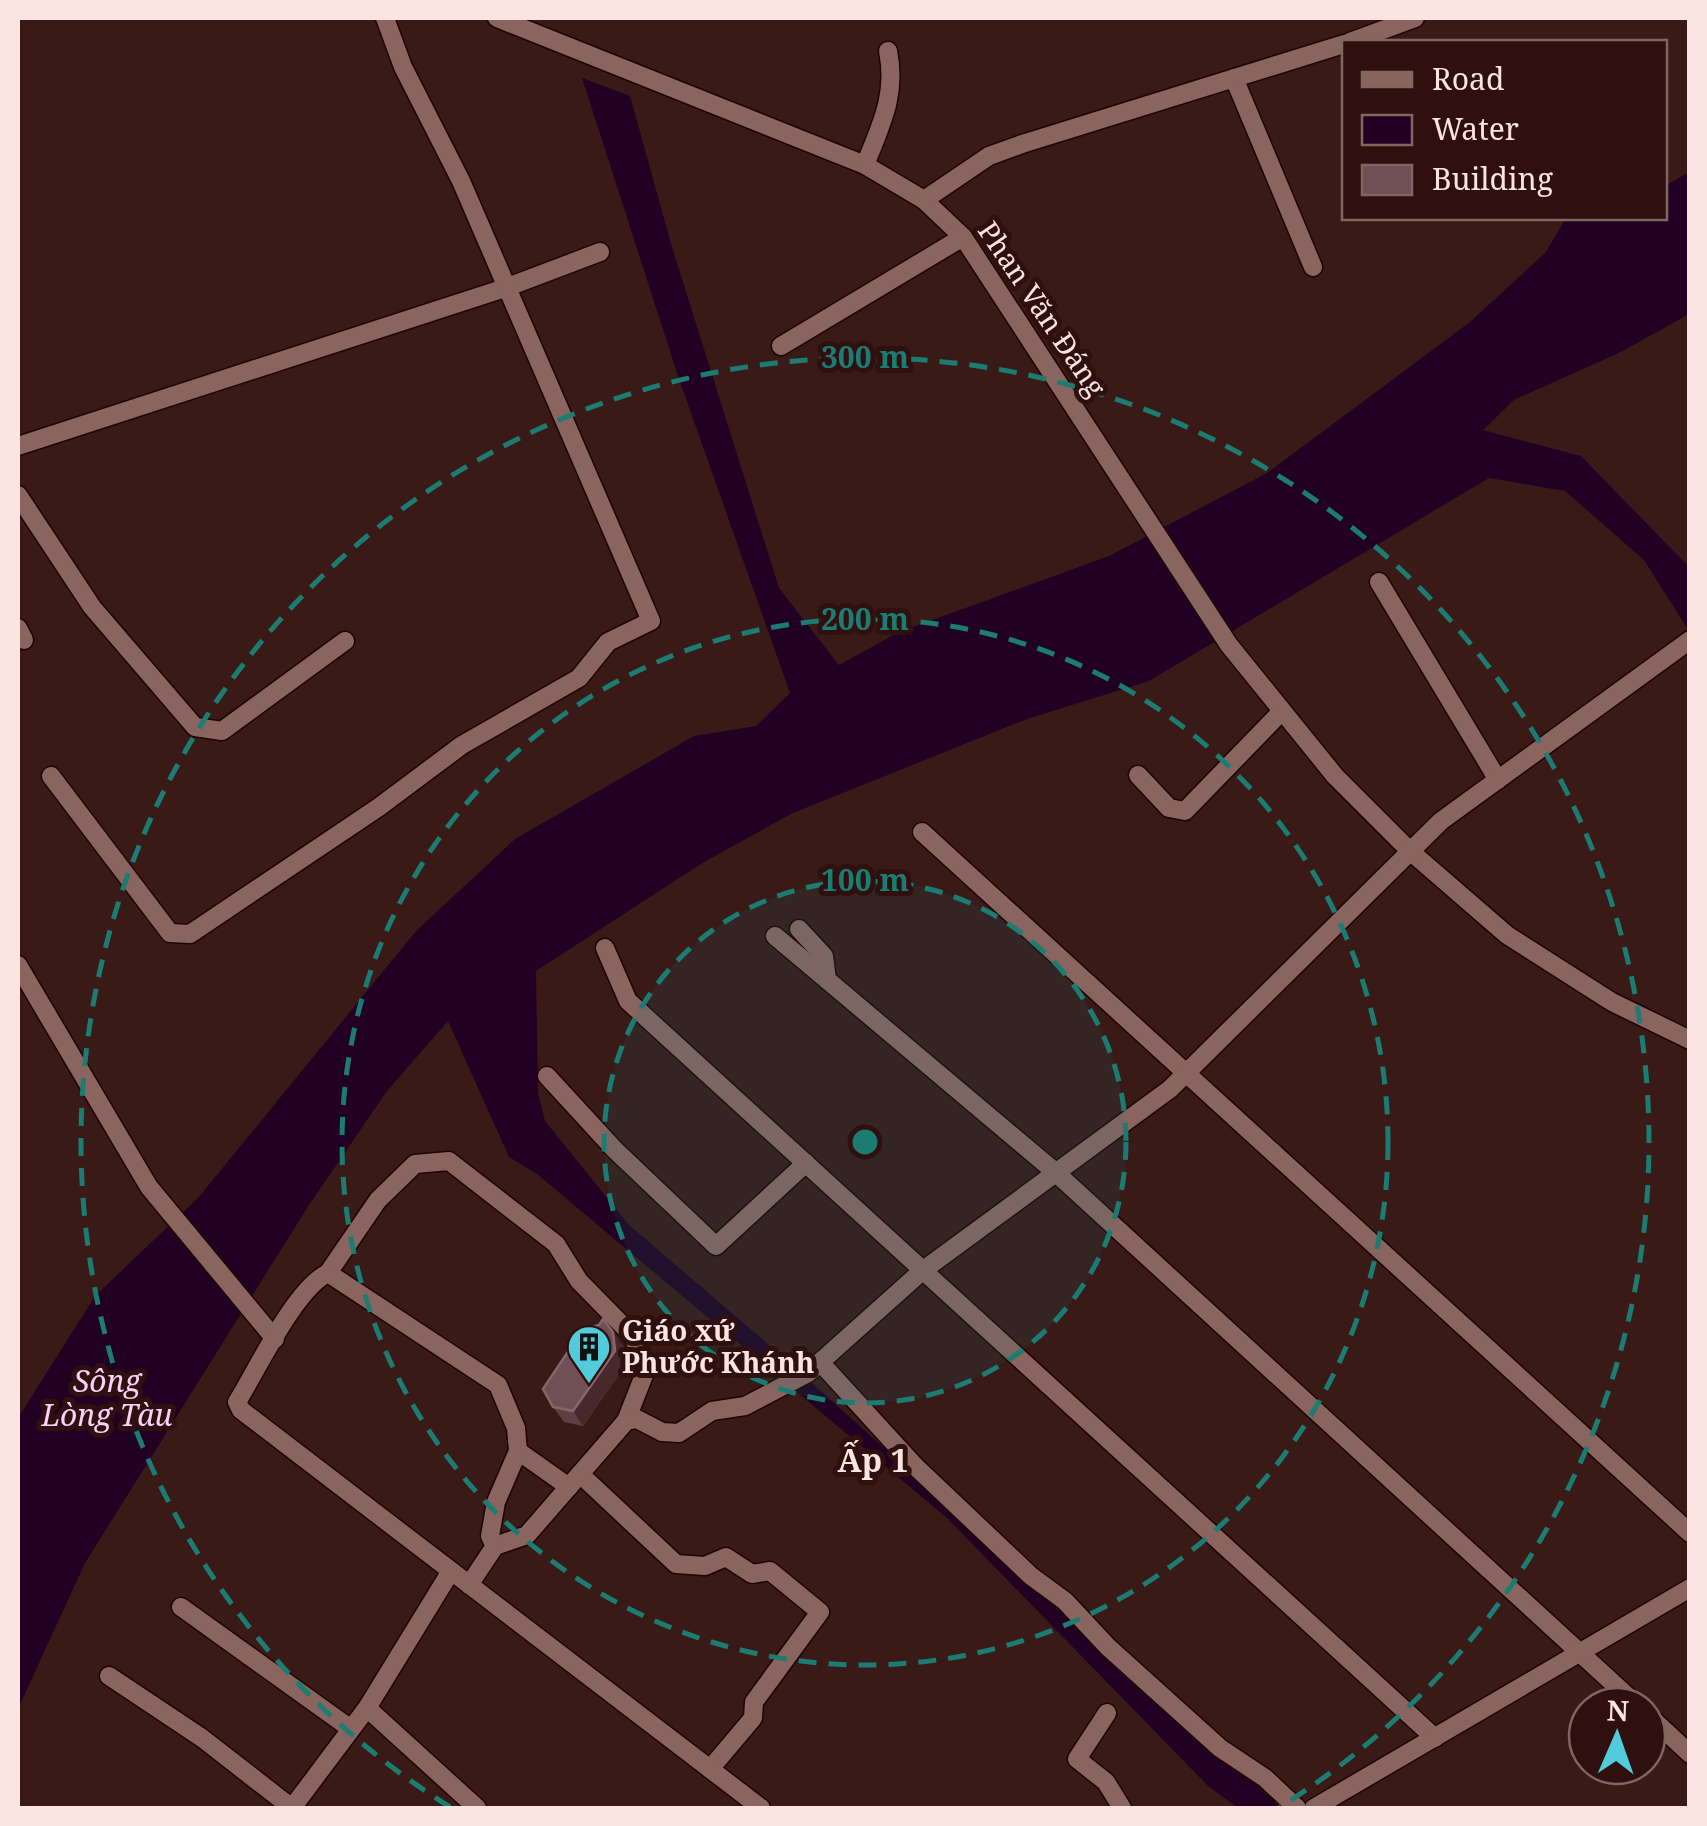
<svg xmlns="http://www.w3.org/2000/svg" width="1707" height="1826" font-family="'Noto Serif',serif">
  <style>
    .water { fill: #220024 }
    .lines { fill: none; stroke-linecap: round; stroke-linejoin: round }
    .minor-casing { stroke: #1f0403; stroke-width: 21 }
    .minor { stroke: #8a645f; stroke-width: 18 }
    .wall { fill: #5f3e44 }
    .shaded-wall { fill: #49282b }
    .building { fill: #704f55; stroke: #85676b; stroke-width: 2.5 }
    .ring { fill: none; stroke: #1b7c74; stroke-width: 5; stroke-dasharray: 18 12 }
    .labels { text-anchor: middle; stroke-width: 10; stroke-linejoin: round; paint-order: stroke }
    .street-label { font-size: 28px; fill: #fbe4e1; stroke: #2f100e }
    .poi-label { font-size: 28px; font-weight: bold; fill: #fbe4e1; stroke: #2f100e; text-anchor: start }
    .water-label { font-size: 30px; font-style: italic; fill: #fad1fa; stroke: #2f100e }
    .quarter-label { font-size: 32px; font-weight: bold; fill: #fbe4e1; stroke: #2f100e }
    .centre { fill: #1b7c74; stroke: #2f100e; stroke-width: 5 }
    .ring-label { font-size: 30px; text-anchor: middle; font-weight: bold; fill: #1b7c74; stroke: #2f100e; stroke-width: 10; stroke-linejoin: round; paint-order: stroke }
  </style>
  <rect width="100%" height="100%" fill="#3a1a17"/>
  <polygon class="water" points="582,78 630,96 672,247 779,588 839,665 899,632 1109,556 1267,473 1470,322 1546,252 1564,221 1664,218 1665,186 1689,172 1689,314 1623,351 1514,400 1483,430 1581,456 1689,567 1689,631 1644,560 1565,491 1489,478 1149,681 1027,719 793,813 704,862 536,971 538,1093 545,1121 629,1225 790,1363 1274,1800 1278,1808 1238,1808 1208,1786 947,1518 537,1174 509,1157 448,1021 387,1091 309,1205 85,1563 18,1709 18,1418 95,1296 198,1198 416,931 515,839 694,736 756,726 790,693 679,379"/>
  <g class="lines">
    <g class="minor-casing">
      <g id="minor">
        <polyline points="497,18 865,165 924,200 963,237 1229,645 1335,776 1410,851 1507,935 1612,1002 1690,1040"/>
        <polyline points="1350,42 1415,18"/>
        <polyline points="1234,78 1313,267"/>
        <path d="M865,165C881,125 897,94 888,51"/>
        <polyline points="924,200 989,156 1022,144 1344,44"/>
        <polyline points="781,346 963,237"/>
        <polyline points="18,446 505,288 600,252"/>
        <polyline points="18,495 92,607 195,727 222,731 345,641"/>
        <polyline points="1379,582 1498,780"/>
        <polyline points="18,628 24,640"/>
        <polyline points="1138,775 1169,808 1185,811 1282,711"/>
        <polyline points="51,776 170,933 190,934 379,807 462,745 579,678 608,642 651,621 461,181 403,67 385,18"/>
        <polyline points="922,832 1690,1533"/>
        <polyline points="799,929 824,956 827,980"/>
        <polyline points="775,936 1054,1171 1638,1706"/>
        <polyline points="605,948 628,1001 1435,1738"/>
        <polyline points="18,965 149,1187 275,1339"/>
        <polyline points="547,1076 615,1150 716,1246 806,1163"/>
        <polyline points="328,1273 378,1200 415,1164 449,1161 556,1244 579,1281 633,1336 646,1370 626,1421"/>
        <polyline points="820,1362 915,1466 1031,1576 1065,1601 1108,1647 1220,1748 1265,1778 1297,1808"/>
        <polyline points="518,1451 569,1487"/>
        <polyline points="580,1474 676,1564 705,1566 726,1557 752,1574 770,1571 820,1612 754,1702 753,1718 710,1769"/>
        <polyline points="495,1546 527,1535 626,1421 637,1419 662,1432 679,1433 712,1411 745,1406 808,1373 922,1271 1170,1089 1441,821 1690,640"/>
        <path d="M469,1585L495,1546L490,1536L496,1502L518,1451L516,1428L498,1385L328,1273C295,1289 258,1368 237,1402L241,1410L761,1808"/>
        <polyline points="181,1607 351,1729"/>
        <polyline points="109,1676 202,1738 292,1808"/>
        <polyline points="367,1708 477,1808"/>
        <polyline points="1107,1713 1077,1759 1106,1782 1122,1808"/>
        <polyline points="1647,1714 1690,1754"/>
        <polyline points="292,1808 367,1708 451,1571"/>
        <polyline points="1314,1808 1690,1588"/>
      </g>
    </g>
    <use href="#minor" class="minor"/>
  </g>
  <polygon class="wall" points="599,1325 624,1347 625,1366 583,1426 564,1422 553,1407"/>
  <polygon class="shaded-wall" points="613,1332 624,1347 625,1366 583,1426 573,1411"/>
  <polygon class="building" points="603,1319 613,1332 615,1351 573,1411 553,1407 543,1389 583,1329 599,1325"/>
  <circle cx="865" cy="1142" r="261" fill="#1b7c74" fill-opacity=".12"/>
  <g class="ring">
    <circle cx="865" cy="1142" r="261"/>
    <circle cx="865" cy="1142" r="523"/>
    <path d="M450 1807A784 784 0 1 1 1280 1807"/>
  </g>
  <defs>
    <g id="building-pin" transform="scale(2.25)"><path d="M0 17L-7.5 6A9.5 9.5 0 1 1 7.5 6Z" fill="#52cbda" stroke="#2f100e"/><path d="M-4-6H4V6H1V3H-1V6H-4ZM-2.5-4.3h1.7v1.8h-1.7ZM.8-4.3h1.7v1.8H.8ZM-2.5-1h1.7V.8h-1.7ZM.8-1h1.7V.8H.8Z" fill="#111"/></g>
  </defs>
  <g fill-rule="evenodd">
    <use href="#building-pin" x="589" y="1347"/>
  </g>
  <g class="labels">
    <g class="street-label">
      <text transform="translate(1042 309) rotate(56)" y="10">Phan Văn Đáng</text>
    </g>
    <g class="poi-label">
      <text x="622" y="1341">Giáo xứ<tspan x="622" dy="32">Phước Khánh</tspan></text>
    </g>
    <g class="water-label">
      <text x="107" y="1392">Sông<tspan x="107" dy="34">Lòng Tàu</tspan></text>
    </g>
    <g class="quarter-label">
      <text x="873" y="1472">Ấp 1</text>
    </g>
  </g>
  <circle cx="865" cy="1142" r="15" class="centre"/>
  <g class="ring-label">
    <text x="865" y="368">300 m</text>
    <text x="865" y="630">200 m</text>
    <text x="865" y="891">100 m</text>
  </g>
  <rect width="1707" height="1826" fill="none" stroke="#fbe4e1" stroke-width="40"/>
  <rect x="1342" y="40" width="325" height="180" fill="#2f100e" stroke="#816562" stroke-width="2.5"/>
  <rect x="1362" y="72" width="50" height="15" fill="#8a645f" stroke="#816562" stroke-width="2.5"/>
  <text x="1432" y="90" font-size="30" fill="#fbe4e1">Road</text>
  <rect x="1362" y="115" width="50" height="30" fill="#220024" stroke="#816562" stroke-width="2.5"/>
  <text x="1432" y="140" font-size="30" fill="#fbe4e1">Water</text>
  <rect x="1362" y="165" width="50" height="30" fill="#704f55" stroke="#816562" stroke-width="2.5"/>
  <text x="1432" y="190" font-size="30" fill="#fbe4e1">Building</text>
  <g transform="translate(1617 1736) rotate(2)"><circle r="48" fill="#2f100e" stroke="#816562" stroke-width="2.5"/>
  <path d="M0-8L18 38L0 25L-18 38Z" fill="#52cbda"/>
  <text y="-15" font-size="28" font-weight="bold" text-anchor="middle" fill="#fbe4e1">N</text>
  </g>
</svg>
